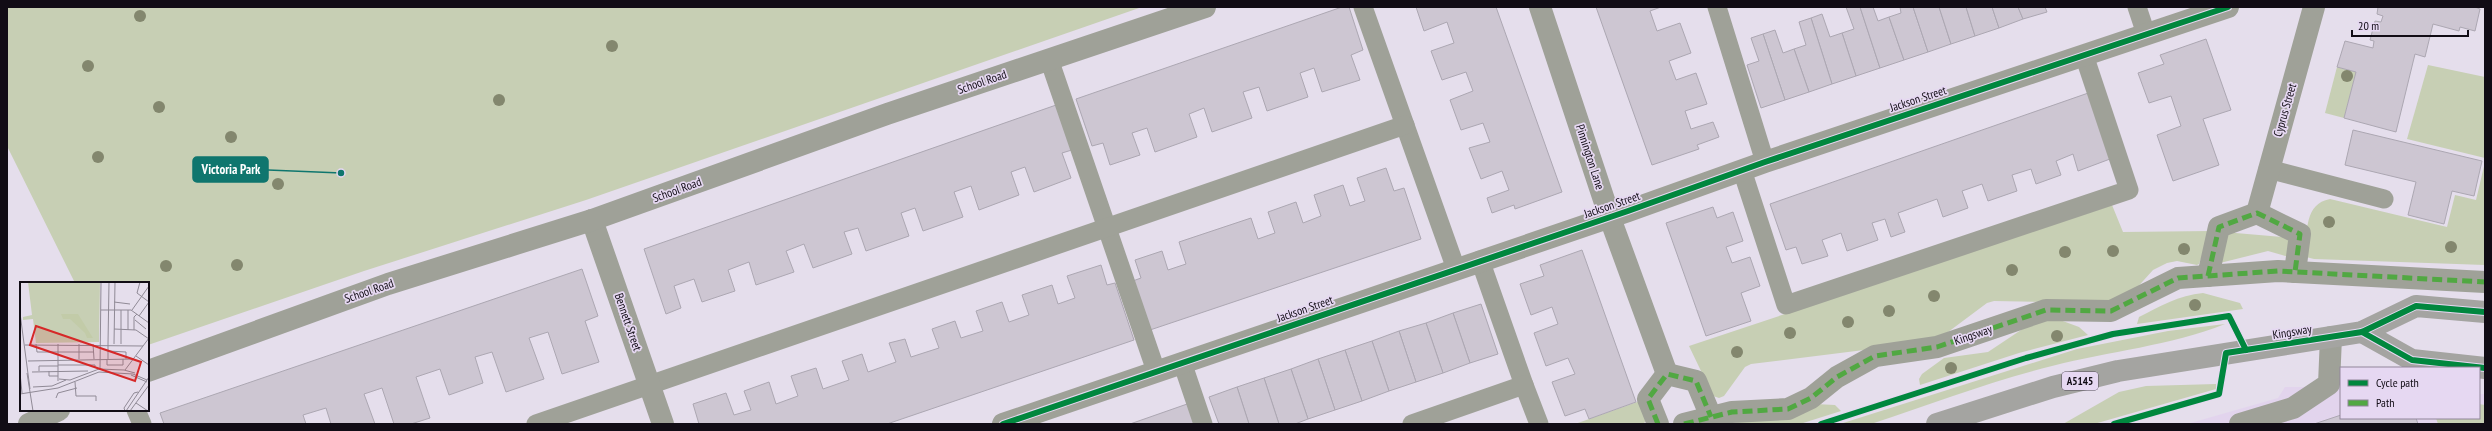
<svg xmlns="http://www.w3.org/2000/svg" width="2492" height="431" font-family="'PT Sans Narrow',sans-serif">
  <style>
    .built { fill: #e2d4ed }
    .green { fill: #c7cfb4 }
    .building { fill: #cdc6d2; stroke: #aca7b2 }
    .lines { fill: none; stroke-linecap: round; stroke-linejoin: round }
    .service { stroke: #9fa198; stroke-width: 19 }
    .pedestrian { stroke: #9fa198; stroke-width: 22 }
    .minor { stroke: #9fa198; stroke-width: 22 }
    .primary { stroke: #a4a4a1; stroke-width: 22 }
    .quiet { stroke: #51a842; stroke-width: 5; stroke-dasharray: 10 5; stroke-linecap: butt }
    .cycleway-casing { stroke: #e6d8f2; stroke-width: 8 }
    .cycleway { stroke: #00873e; stroke-width: 6 }
    .tree { fill: #83876e }
    .labels { text-anchor: middle; stroke-width: 3.5; stroke-linejoin: round; paint-order: stroke }
    .shield { fill: #e6d8f2; stroke: #514957; stroke-width: 1 }
    .shield-label { font-size: 11px; font-weight: bold; fill: #110c15 }
    .street-label { font-size: 12px; fill: #110c15; stroke: #e6d8f2 }
    .inset-road { fill: none; stroke: #908a96; stroke-width: 1 }
    .view { fill: #d62828; fill-opacity: 0.15; stroke: #d62828; stroke-width: 2 }
    .inset-edge { fill: none; stroke: #110c15; stroke-width: 2 }
    .leader { fill: none; stroke: #0f766e; stroke-width: 1.5 }
    .callout-dot { fill: #0f766e; stroke: #e6d8f2; stroke-width: 1.5 }
    .callout { fill: #0f766e; stroke: #0f766e; stroke-width: 1.5 }
    .callout-label { font-size: 13px; text-anchor: middle; font-weight: bold; fill: #fff }
  </style>
  <rect width="100%" height="100%" fill="#e5deec"/>
  <polygon class="built" points="2285,387 2341,387 2341,418 2479,418 2479,394 2485,394 2485,424 2187,424 2278,398"/>
  <g class="green">
    <polygon points="7,7 1142,7 586,200 364,271 148,345 148,283 75,283 7,146"/>
    <polygon points="2428,65 2485,77 2485,158 2407,139"/>
    <polygon points="2337,67 2356,72 2344,118 2325,113"/>
    <path d="M2485,162V265L2314,259L2306,257L2304,254C2308,231 2304,204 2330,199L2447,227L2455,195L2476,200Z"/>
    <polygon points="2112,205 2123,232 2211,231 2199,264 2197,265 2177,261 2167,263 2153,270 2134,291 2102,303 1994,301 1987,303 1936,341 1751,364 1745,367 1724,396 1719,398 1713,396 1689,346"/>
    <polygon points="2224,232 2293,238 2289,257 2268,251 2220,263"/>
    <path d="M2203,293L2240,303L2243,309L2137,324L2139,317C2159,307 2179,295 2203,293Z"/>
    <polygon points="2060,320 2079,327 2088,335 2019,353 1920,385 1919,379 1922,374 1944,358 1988,352 2033,322"/>
    <path d="M2225,324C2170,346 2110,351 2052,366C1991,381 1931,404 1871,424H1840L2077,349L2168,331Z"/>
    <polygon points="2216,384 2216,389 2094,424 2063,424 2119,392 2146,386"/>
    <polygon points="1640,401 1646,419 1644,424 1575,424"/>
    <polygon points="1815,404 1835,405 1841,411 1800,424 1729,424"/>
    <polygon points="2479,404 2485,405 2485,424 2438,424 2436,418 2479,418"/>
  </g>
  <g class="building">
    <polygon points="1342,7 1349,7 1363,50 1351,55 1360,80 1322,92 1314,68 1300,73 1308,97 1267,111 1259,87 1243,92 1252,118 1212,132 1204,108 1189,114 1197,137 1155,152 1147,128 1132,133 1140,155 1110,165 1103,143 1092,146 1076,99"/>
    <polygon points="1416,7 1496,7 1562,192 1515,209 1514,205 1492,213 1487,198 1509,190 1502,171 1481,179 1469,148 1490,142 1483,123 1461,130 1450,100 1473,91 1466,72 1442,80 1431,51 1454,43 1447,22 1424,31"/>
    <polygon points="1596,7 1661,7 1650,11 1657,31 1680,23 1691,53 1669,61 1676,80 1696,73 1707,104 1685,111 1691,129 1713,122 1719,137 1697,145 1699,149 1652,165"/>
    <polygon points="1846,7 1860,7 1880,68 1856,76 1842,33 1854,29"/>
    <polygon points="1860,7 1873,7 1878,21 1889,17 1904,60 1880,68"/>
    <polygon points="1900,7 1913,7 1928,52 1904,60 1889,17 1901,13"/>
    <polygon points="1913,7 1939,7 1951,44 1928,52"/>
    <polygon points="1939,7 1966,7 1975,36 1951,44"/>
    <polygon points="1966,7 1992,7 1999,28 1975,36"/>
    <polygon points="1992,7 2018,7 2023,19 1999,28"/>
    <polygon points="2018,7 2045,7 2047,12 2023,19"/>
    <polygon points="2378,7 2475,7 2480,9 2475,31 2460,27 2459,31 2433,24 2425,57 2415,54 2396,132 2344,118 2356,72 2337,67 2345,41 2373,48 2374,41 2370,40 2375,21 2381,22 2383,16 2377,14"/>
    <polygon points="1822,14 1830,37 1842,33 1856,76 1832,84 1811,18"/>
    <polygon points="1811,18 1832,84 1809,92 1794,49 1806,45 1799,22"/>
    <polygon points="1775,30 1783,53 1794,49 1809,92 1785,100 1763,34"/>
    <polygon points="1763,34 1785,100 1761,108 1747,65 1759,61 1751,38"/>
    <polygon points="2206,39 2231,110 2203,119 2219,165 2173,181 2157,135 2181,126 2171,96 2149,103 2138,73 2164,64 2160,55"/>
    <polygon points="2094,91 2110,159 2078,171 2073,154 2056,161 2061,175 2036,184 2031,169 2012,175 2017,191 1988,201 1982,184 1962,191 1968,208 1943,217 1937,199 1898,213 1905,232 1891,237 1885,219 1872,223 1878,240 1847,251 1841,233 1822,240 1828,256 1802,264 1796,247 1786,250 1770,204"/>
    <polygon points="1059,104 1075,149 1062,153 1071,178 1034,192 1025,167 1011,172 1019,195 979,210 971,186 954,192 963,217 923,231 915,208 901,213 909,236 866,251 858,228 844,232 852,254 813,268 804,244 786,251 794,272 756,285 749,262 728,270 735,291 702,302 694,279 674,286 681,308 666,314 644,249"/>
    <polygon points="2353,130 2482,161 2474,196 2452,191 2444,224 2408,215 2416,182 2345,165"/>
    <polygon points="1386,168 1394,191 1404,188 1421,239 1147,331 1130,282 1141,278 1135,260 1162,251 1168,270 1186,264 1179,242 1251,218 1258,239 1275,233 1268,212 1296,202 1303,223 1321,216 1314,195 1343,185 1350,206 1365,201 1357,178"/>
    <polygon points="1713,207 1717,218 1733,212 1743,241 1726,247 1732,263 1750,257 1760,286 1741,293 1751,321 1706,336 1666,223"/>
    <polygon points="1582,250 1636,402 1589,419 1585,409 1565,416 1552,382 1575,374 1568,358 1546,366 1534,333 1558,324 1552,307 1531,315 1520,284 1544,276 1540,265"/>
    <polygon points="1101,265 1107,285 1115,283 1134,340 887,424 699,424 693,404 726,393 734,415 751,410 744,391 769,382 776,404 798,396 791,376 816,368 823,389 849,380 842,361 862,354 868,372 896,362 889,343 905,339 911,357 939,348 932,329 955,321 961,338 983,331 976,311 1002,302 1009,322 1029,315 1022,295 1052,285 1058,304 1075,298 1067,276"/>
    <polygon points="582,269 598,316 585,321 599,362 562,374 548,332 529,338 544,379 506,392 492,352 475,357 483,383 449,395 440,369 416,377 430,418 411,424 394,424 382,388 364,394 375,424 331,424 326,408 303,415 306,424 164,424 160,413"/>
    <polygon points="1481,304 1498,354 1470,363 1453,313"/>
    <polygon points="1453,313 1470,363 1443,373 1426,323"/>
    <polygon points="1426,323 1443,373 1416,382 1399,331"/>
    <polygon points="1399,331 1416,382 1389,391 1372,341"/>
    <polygon points="1372,341 1389,391 1362,401 1345,350"/>
    <polygon points="1345,350 1362,401 1335,410 1318,359"/>
    <polygon points="1318,359 1335,410 1308,419 1291,369"/>
    <polygon points="1291,369 1308,419 1295,424 1279,424 1264,378"/>
    <polygon points="1264,378 1279,424 1249,424 1237,387"/>
    <polygon points="1237,387 1249,424 1219,424 1209,397"/>
    <polygon points="1190,403 1197,424 1130,424"/>
    <polygon points="2341,415 2341,418 2416,418 2418,424 2314,424"/>
  </g>
  <g class="lines">
    <g class="service">
      <polyline points="1363,7 1456,269"/>
      <polyline points="1717,7 1765,162"/>
      <polyline points="2137,7 2146,34"/>
      <polyline points="1049,59 1156,371"/>
      <polyline points="2268,169 2384,199"/>
      <polyline points="1742,170 1786,305 2129,190 2084,55"/>
      <polyline points="1480,260 1524,385"/>
      <polyline points="1182,362 1203,424"/>
      <polyline points="136,410 142,424"/>
      <polyline points="536,424 1405,125"/>
      <polyline points="1412,424 1524,385 1539,424"/>
    </g>
    <g class="pedestrian">
      <polyline points="2208,276 2219,227 2257,213 2300,234 2295,272"/>
      <polyline points="1658,424 1648,399 1667,374 1696,381 1711,417"/>
      <polyline points="1684,424 1732,412 1788,409 1811,398 1837,377 1875,356 1937,347 2046,310 2111,311 2178,278 2278,271 2485,282"/>
    </g>
    <g class="minor">
      <polyline points="1540,7 1610,218 1667,374"/>
      <polyline points="2257,213 2314,7"/>
      <polyline points="592,220 663,424"/>
      <polyline points="148,371 388,284 592,220 887,114 1205,7"/>
      <polyline points="29,424 59,410"/>
      <polyline points="1003,424 1628,211 1765,162 2228,7"/>
      <polyline points="2240,424 2293,408 2329,384 2331,337"/>
    </g>
    <g class="primary">
      <polyline points="2362,332 2412,360 2485,368"/>
      <polyline points="1937,424 2053,387 2118,371 2362,332 2416,306 2485,312"/>
    </g>
    <g class="quiet">
      <polyline points="2208,276 2219,227 2257,213 2300,234 2295,272"/>
      <polyline points="1658,424 1648,399 1667,374 1696,381 1711,417"/>
      <polyline points="1684,424 1732,412 1788,409 1811,398 1837,377 1875,356 1937,347 2046,310 2111,311 2178,278 2278,271 2485,282"/>
    </g>
    <g class="cycleway-casing">
      <g id="cycleway">
        <polyline points="2362,332 2412,360 2485,368"/>
        <polyline points="1003,424 1628,211 1765,162 2228,7"/>
        <polyline points="1821,424 2026,358 2113,334 2229,316 2246,350"/>
        <polyline points="2114,424 2219,394 2226,353 2362,332 2416,306 2485,312"/>
      </g>
    </g>
    <use href="#cycleway" class="cycleway"/>
  </g>
  <g class="tree">
    <circle cx="140" cy="16" r="6"/>
    <circle cx="612" cy="46" r="6"/>
    <circle cx="88" cy="66" r="6"/>
    <circle cx="2347" cy="76" r="6"/>
    <circle cx="499" cy="100" r="6"/>
    <circle cx="159" cy="107" r="6"/>
    <circle cx="231" cy="137" r="6"/>
    <circle cx="98" cy="157" r="6"/>
    <circle cx="278" cy="184" r="6"/>
    <circle cx="2329" cy="222" r="6"/>
    <circle cx="2451" cy="247" r="6"/>
    <circle cx="2184" cy="249" r="6"/>
    <circle cx="2113" cy="251" r="6"/>
    <circle cx="2065" cy="252" r="6"/>
    <circle cx="237" cy="265" r="6"/>
    <circle cx="166" cy="266" r="6"/>
    <circle cx="2012" cy="270" r="6"/>
    <circle cx="1934" cy="296" r="6"/>
    <circle cx="2195" cy="305" r="6"/>
    <circle cx="1889" cy="311" r="6"/>
    <circle cx="1848" cy="322" r="6"/>
    <circle cx="1790" cy="333" r="6"/>
    <circle cx="2057" cy="336" r="6"/>
    <circle cx="1737" cy="352" r="6"/>
    <circle cx="1951" cy="368" r="6"/>
  </g>
  <g class="labels">
    <rect class="shield" x="2062" y="372" width="36" height="18" rx="3"/>
    <g class="shield-label">
      <text x="2080" y="385">A5145</text>
    </g>
    <g class="street-label">
      <text transform="translate(982 82) rotate(-19)" y="4">School Road</text>
      <text transform="translate(1918 99) rotate(-18)" y="4">Jackson Street</text>
      <text transform="translate(2285 110) rotate(-74)" y="4">Cyprus Street</text>
      <text transform="translate(1590 157) rotate(72)" y="4">Pinnington Lane</text>
      <text transform="translate(677 190) rotate(-20)" y="4">School Road</text>
      <text transform="translate(1612 205) rotate(-19)" y="4">Jackson Street</text>
      <text transform="translate(369 291) rotate(-19)" y="4">School Road</text>
      <text transform="translate(1305 309) rotate(-19)" y="4">Jackson Street</text>
      <text transform="translate(628 322) rotate(71)" y="4">Bennett Street</text>
      <text transform="translate(2292 332) rotate(-9)" y="4">Kingsway</text>
      <text transform="translate(1973 335) rotate(-19)" y="4">Kingsway</text>
    </g>
  </g>
  <g transform="translate(20 282)">
    <rect width="129" height="129" fill="#e5deec"/>
    <path d="M8,0H80L79,60L16,61L13,37L3,38V35L12,33Z" fill="#c7cfb4"/>
    <path d="M41,32H58L73,56H67L65,51L50,37H43Z" fill="#c2cba8"/>
    <path class="inset-road" d="M120,0L117,11L129,20M94,20L110,22M81,28H111L129,41M112,28L129,4M0,31L10,107M119,34L129,20M115,38L126,47M94,47L116,48L129,57M108,48V28M114,48V35L117,32M16,62L17,70H74M38,62V99M73,62L74,77M88,62L89,0M94,62L95,0M101,62V28M5,63L123,64M88,69L106,70V77M116,74L129,83M59,77V62M87,77V83H103V77M88,77V62M8,79L114,77M38,83H75V86M80,87L81,0M105,88L129,56M19,89V84H38M29,89V94H38M12,90L68,89M0,91L2,111M7,91L13,129M111,93L127,100M39,97L50,98L79,87L104,88L115,91M55,100L56,114H76V119M13,105L32,104L46,98M0,112L38,106L79,90L113,92L127,98M36,116L38,111L57,106M116,121L128,129M105,129L104,126L114,111L118,110M106,129L129,95M110,129L129,103"/>
    <path class="view" d="M16,44L121,80L115,99L10,63Z"/>
    <rect width="129" height="129" class="inset-edge"/>
  </g>
  <path class="leader" d="M341 173L268 170"/>
  <circle class="callout-dot" cx="341" cy="173" r="4"/>
  <rect class="callout" x="193" y="157" width="75" height="25" rx="4"/>
  <g class="callout-label">
    <text x="231" y="174">Victoria Park</text>
  </g>
  <rect width="2492" height="431" fill="none" stroke="#110c15" stroke-width="16"/>
  <rect x="2340" y="367" width="140" height="52" fill="#e6d8f2" stroke="#91869a"/>
  <rect x="2348" y="380" width="20" height="6" fill="#00873e" stroke="#91869a"/>
  <text x="2376" y="387" font-size="12" fill="#110c15">Cycle path</text>
  <rect x="2348" y="400" width="20" height="6" fill="#51a842" stroke="#91869a"/>
  <text x="2376" y="407" font-size="12" fill="#110c15">Path</text>
  <path d="M2352 30v6h116v-6" fill="none" stroke="#110c15" stroke-width="2"/>
  <text x="2358" y="30" font-size="12" fill="#110c15" stroke="#e6d8f2" stroke-width="3" paint-order="stroke">20 m</text>
</svg>
